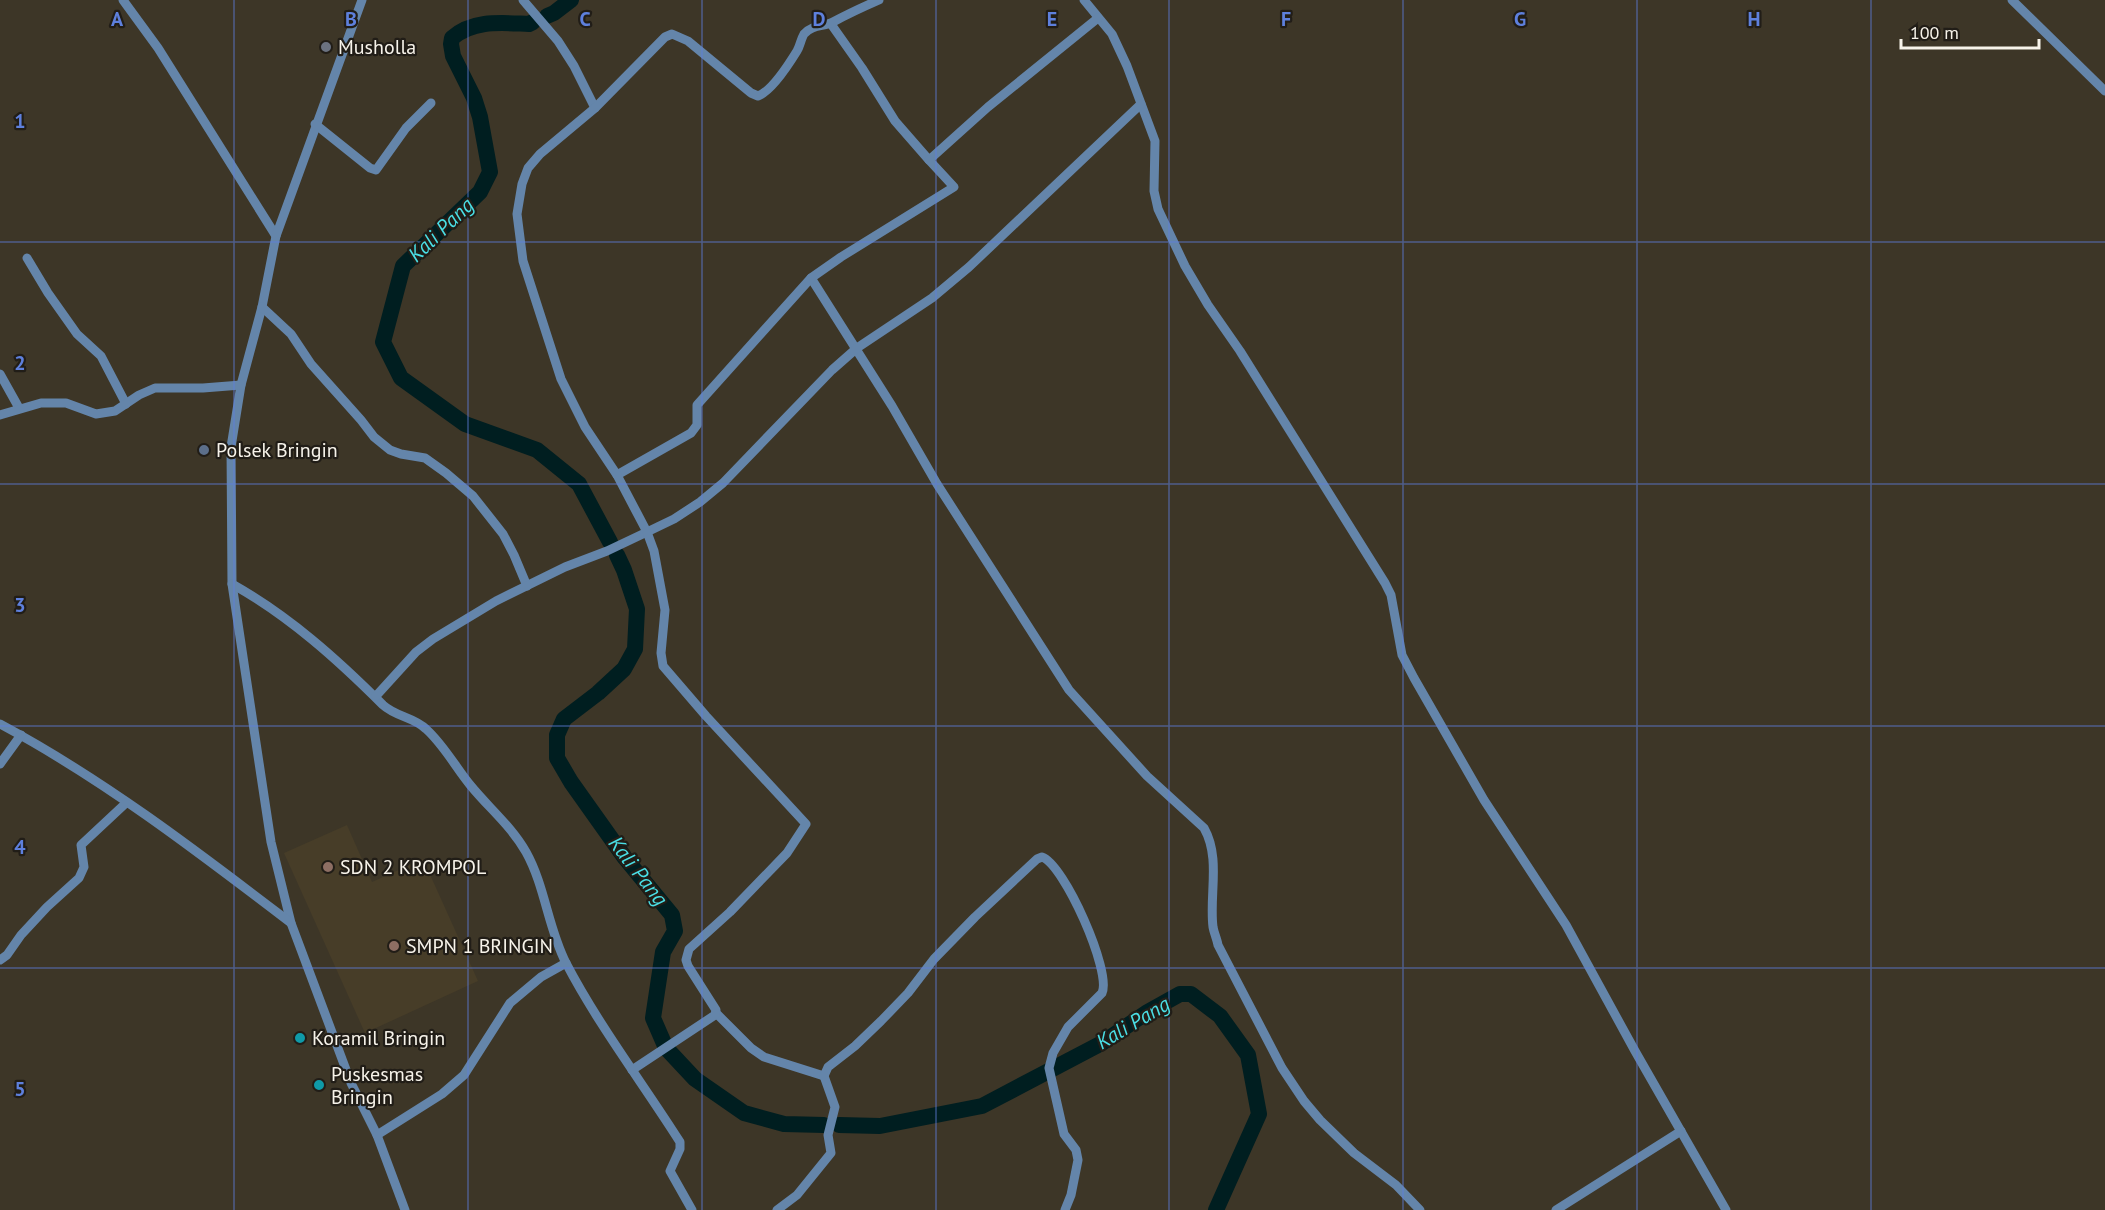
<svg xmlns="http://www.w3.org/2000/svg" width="2105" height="1210" font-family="'PT Sans',sans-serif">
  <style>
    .built { fill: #473d28 }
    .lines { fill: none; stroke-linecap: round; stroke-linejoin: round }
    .river { stroke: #001e20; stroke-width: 16 }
    .minor { stroke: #6485aa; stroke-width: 9 }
    .grid { fill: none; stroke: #5e80dd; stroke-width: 1.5; stroke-opacity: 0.55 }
    .worship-dot { fill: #6b7280; stroke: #211d17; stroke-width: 2 }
    .service-dot { fill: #5c6f8a; stroke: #211d17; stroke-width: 2 }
    .education-dot { fill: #8d6e63; stroke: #211d17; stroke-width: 2 }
    .culture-dot { fill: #0f9aa8; stroke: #211d17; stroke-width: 2 }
    .labels { text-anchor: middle; stroke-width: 4.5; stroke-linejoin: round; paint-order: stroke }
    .poi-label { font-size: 20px; fill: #f7f3ea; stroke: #211d17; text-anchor: start }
    .water-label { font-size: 21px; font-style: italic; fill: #4adee5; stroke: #211d17 }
    .grid-label { font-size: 20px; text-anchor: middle; font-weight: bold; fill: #5e80dd; stroke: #211d17; stroke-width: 4.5; stroke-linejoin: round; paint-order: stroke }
  </style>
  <rect width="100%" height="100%" fill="#3d3627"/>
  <polygon class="built" points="347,825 372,882 423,859 478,981 365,1033 284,853"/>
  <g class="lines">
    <g class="river">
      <polyline points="547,16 554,13 571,0"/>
      <path d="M533,22L529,24C503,23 474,19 452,38L451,44L453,56L474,98L480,117L490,172L480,192L403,266L383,342L401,378L465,424L537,450L579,484L610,542"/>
      <polyline points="617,555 624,570 637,609 635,649 624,669 598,693 564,719 557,735 557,758 571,782 625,858 672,915 675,931 663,952 653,1018 666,1048 695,1079 744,1113 784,1124 824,1125"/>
      <polyline points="839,1125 880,1126 982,1106 1102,1043 1146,1013 1180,994 1191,994 1220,1016 1248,1055 1259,1114 1216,1210"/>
    </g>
    <g class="minor">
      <polyline points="123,0 158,48 276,236"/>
      <polyline points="362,0 276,236 262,307 241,385 231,447 232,584 271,842 291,923 351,1083 377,1135 405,1210"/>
      <polyline points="523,0 558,41 574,66 595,108"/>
      <polyline points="1084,0 1112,34 1127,66 1155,141 1154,191 1158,209 1185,266 1208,305 1240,351 1385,583 1391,595 1402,655 1414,678 1484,800 1566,925 1635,1051 1726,1210"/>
      <polyline points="2012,0 2105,91"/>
      <polyline points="831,24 862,68 895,121 929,160 988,107 1098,18"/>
      <polyline points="315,124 370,168 376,170 406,128 431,103"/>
      <polyline points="27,258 48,293 77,334 101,356 126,404"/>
      <path d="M811,278L892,406L937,484L1069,690L1147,776L1204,828C1221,858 1209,895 1213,927C1214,933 1217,939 1218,945L1282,1068L1304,1101L1320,1120L1354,1153L1396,1185L1420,1210"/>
      <polyline points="262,307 291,334 311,364 361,420 374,437 390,450 401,454 425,458 446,473 473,496 503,534 514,555 527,586"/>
      <polyline points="0,374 19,408"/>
      <polyline points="0,415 41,403 66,403 96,414 115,411 139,395 155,388 203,388 241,385"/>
      <polyline points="617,475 691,433 697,425 697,405 811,278 841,257 954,187 929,160"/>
      <path d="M232,584C289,616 337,659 383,705C396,717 414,717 426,729C444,745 456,768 471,786C489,808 512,827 526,852C545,886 548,928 566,963C599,1026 642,1082 680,1142V1149L670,1171L692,1210"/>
      <polyline points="376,696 416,652 433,639 496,601 565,567 607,551 647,532 674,519 700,502 723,483 832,370 857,348 932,298 969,267 1141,104"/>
      <path d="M0,724C103,779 198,852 291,923"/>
      <polyline points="0,764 21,735"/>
      <polyline points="0,960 7,955 21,935 47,907 79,878 84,867 81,845 126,803"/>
      <polyline points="716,1013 751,1048 764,1057 824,1076"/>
      <path d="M632,1070L715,1015L716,1010L688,966L686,960L689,949L730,912L787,853L806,824L706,716L663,666L661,653L665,610L654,551L647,532L617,475L585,427L561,379L523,261L517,214L522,184L528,168L540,154L595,108L665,37L672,34L688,41L751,93L758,96C772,91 789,64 797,51C800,46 801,39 804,34C813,24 824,27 833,22C848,14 863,7 879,0"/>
      <polyline points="377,1135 442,1094 464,1075 510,1003 541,977 566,963"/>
      <path d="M777,1210L797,1195L831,1153L828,1135L835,1107L824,1076L828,1067L855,1046L881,1021L908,993L934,959L975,917L1037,859L1042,857C1064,864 1112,972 1102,993L1068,1027L1053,1053L1049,1068L1064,1134L1076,1150L1078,1160L1071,1195L1065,1210"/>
      <polyline points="1556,1210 1681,1131"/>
    </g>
  </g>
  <path class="grid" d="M234,0V1210M468,0V1210M702,0V1210M936,0V1210M1169,0V1210M1403,0V1210M1637,0V1210M1871,0V1210M0,242H2105M0,484H2105M0,726H2105M0,968H2105"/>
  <circle class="worship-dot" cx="326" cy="47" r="6"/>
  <circle class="service-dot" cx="204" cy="450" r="6"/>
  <g class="education-dot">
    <circle cx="328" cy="867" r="6"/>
    <circle cx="394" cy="946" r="6"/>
  </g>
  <g class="culture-dot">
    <circle cx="300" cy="1038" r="6"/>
    <circle cx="319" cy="1085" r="6"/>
  </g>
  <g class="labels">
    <g class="poi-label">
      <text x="338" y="54">Musholla</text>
      <text x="216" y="457">Polsek Bringin</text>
      <text x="340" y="874">SDN 2 KROMPOL</text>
      <text x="406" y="953">SMPN 1 BRINGIN</text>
      <text x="312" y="1045">Koramil Bringin</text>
      <text x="331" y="1081">Puskesmas<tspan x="331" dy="23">Bringin</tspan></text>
    </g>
    <g class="water-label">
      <text transform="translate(441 230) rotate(-44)" y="7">Kali Pang</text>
      <text transform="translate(638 871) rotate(52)" y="7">Kali Pang</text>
      <text transform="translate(1133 1023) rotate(-31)" y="7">Kali Pang</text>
    </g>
  </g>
  <g class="grid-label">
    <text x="117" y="26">A</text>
    <text x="351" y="26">B</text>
    <text x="585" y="26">C</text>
    <text x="819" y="26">D</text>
    <text x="1052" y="26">E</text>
    <text x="1286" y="26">F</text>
    <text x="1520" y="26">G</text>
    <text x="1754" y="26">H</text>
    <text x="20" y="128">1</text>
    <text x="20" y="370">2</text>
    <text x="20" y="612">3</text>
    <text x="20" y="854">4</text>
    <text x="20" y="1096">5</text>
  </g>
  <path d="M1901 39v9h138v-9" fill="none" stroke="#f7f3ea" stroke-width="3"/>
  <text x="1910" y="39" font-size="18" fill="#f7f3ea" stroke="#211d17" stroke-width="4.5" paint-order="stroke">100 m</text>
</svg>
